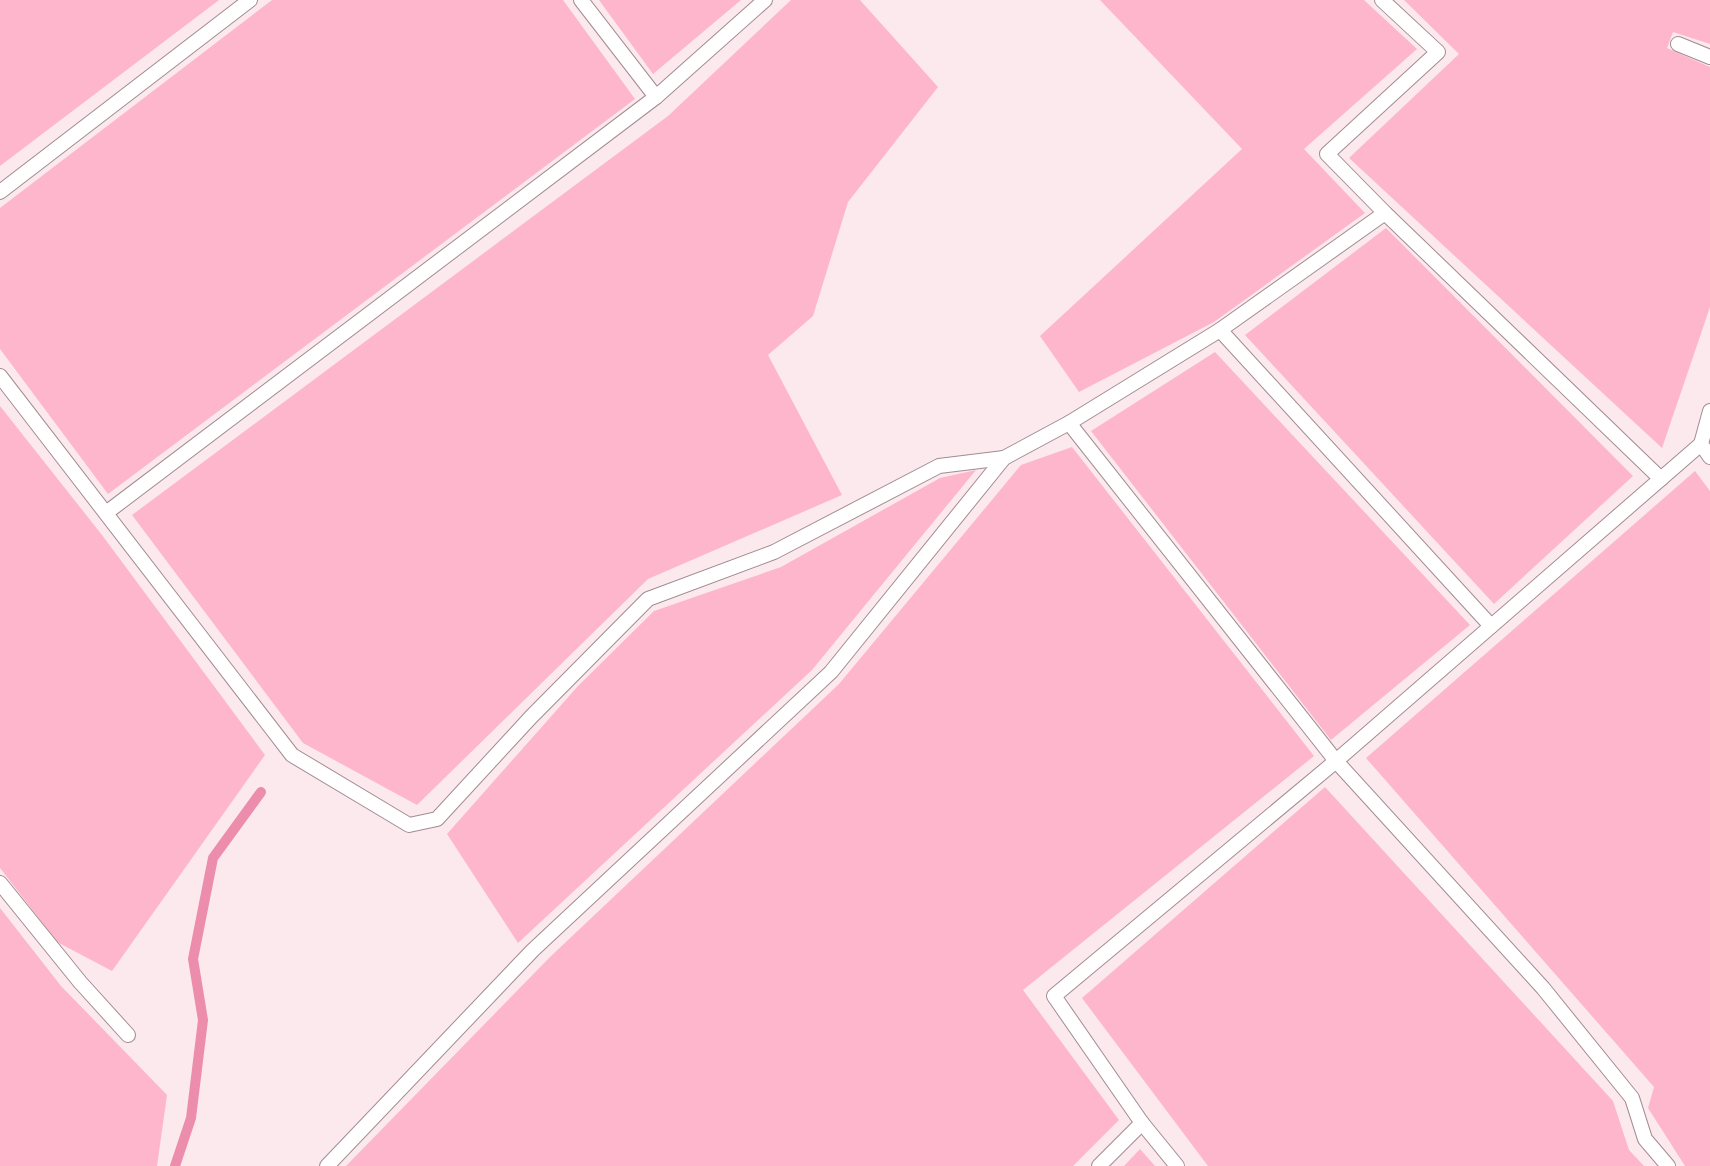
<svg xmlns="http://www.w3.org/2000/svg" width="1710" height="1166" font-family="'Source Sans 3',sans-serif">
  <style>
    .green { fill: #feb6cd }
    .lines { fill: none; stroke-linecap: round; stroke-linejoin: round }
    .stream { stroke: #ec8dad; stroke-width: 10 }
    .lane-casing { stroke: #a18c92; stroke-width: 16 }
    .lane { stroke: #fff; stroke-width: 14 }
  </style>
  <rect width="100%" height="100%" fill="#fce9ee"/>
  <g class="green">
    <polygon points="0,0 219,0 0,166"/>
    <polygon points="272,0 563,0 635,99 108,494 0,349 0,208"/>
    <polygon points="599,0 741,0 653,74"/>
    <polygon points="791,0 860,0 938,87 848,202 813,316 768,355 842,495 648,579 417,805 303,743 132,515 668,116"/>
    <polygon points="1100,0 1364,0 1417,49 1304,149 1365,213 1214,322 1079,392 1040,336 1242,149"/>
    <polygon points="1404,0 1710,0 1710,44 1673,32 1667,48 1710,67 1710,307 1662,448 1349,158 1459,54"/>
    <polygon points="1386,228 1633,476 1494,604 1245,335"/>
    <polygon points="1215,352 1470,625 1331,740 1091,431"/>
    <polygon points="0,406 102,535 265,755 112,971 57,942 0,868"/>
    <polygon points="1072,447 1314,756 1023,990 1119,1120 1073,1166 346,1166 550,957 839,684 1021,465"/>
    <polygon points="976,470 812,670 518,943 447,834 578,686 654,611 781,567 940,478"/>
    <polygon points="1695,471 1710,491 1710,1166 1685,1166 1648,1108 1654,1087 1366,758"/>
    <polygon points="1325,787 1613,1101 1629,1150 1644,1166 1208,1166 1082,998"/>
    <polygon points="0,908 61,986 167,1095 157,1166 0,1166"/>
    <polygon points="1140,1149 1155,1166 1124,1166"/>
  </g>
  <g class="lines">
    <polyline class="stream" points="175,1166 191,1118 203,1020 193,959 213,858 261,792"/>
    <g class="lane-casing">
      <g id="lane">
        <polyline points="581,0 656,97"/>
        <polyline points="1382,0 1438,52 1327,154 1385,213"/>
        <polyline points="1678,44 1710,57"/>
        <polyline points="0,192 250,0"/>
        <polyline points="1220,330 1385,213 1661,479"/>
        <polyline points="0,376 292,755 409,825 437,819 531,717 648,599 774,552 939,466 1004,458"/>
        <polyline points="1710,411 1701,444 1710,457"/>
        <polyline points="1069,423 1220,330 1491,626"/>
        <polyline points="106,513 656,97 765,0"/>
        <polyline points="0,883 80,982 128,1035"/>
        <polyline points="1142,1123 1054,996 1336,761 1701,444"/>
        <polyline points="327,1166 533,950 831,672 1004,458 1069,423 1336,761 1543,988 1632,1098 1645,1139 1668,1166"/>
        <polyline points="1099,1166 1142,1123 1177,1166"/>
      </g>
    </g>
    <use href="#lane" class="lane"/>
  </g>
</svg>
